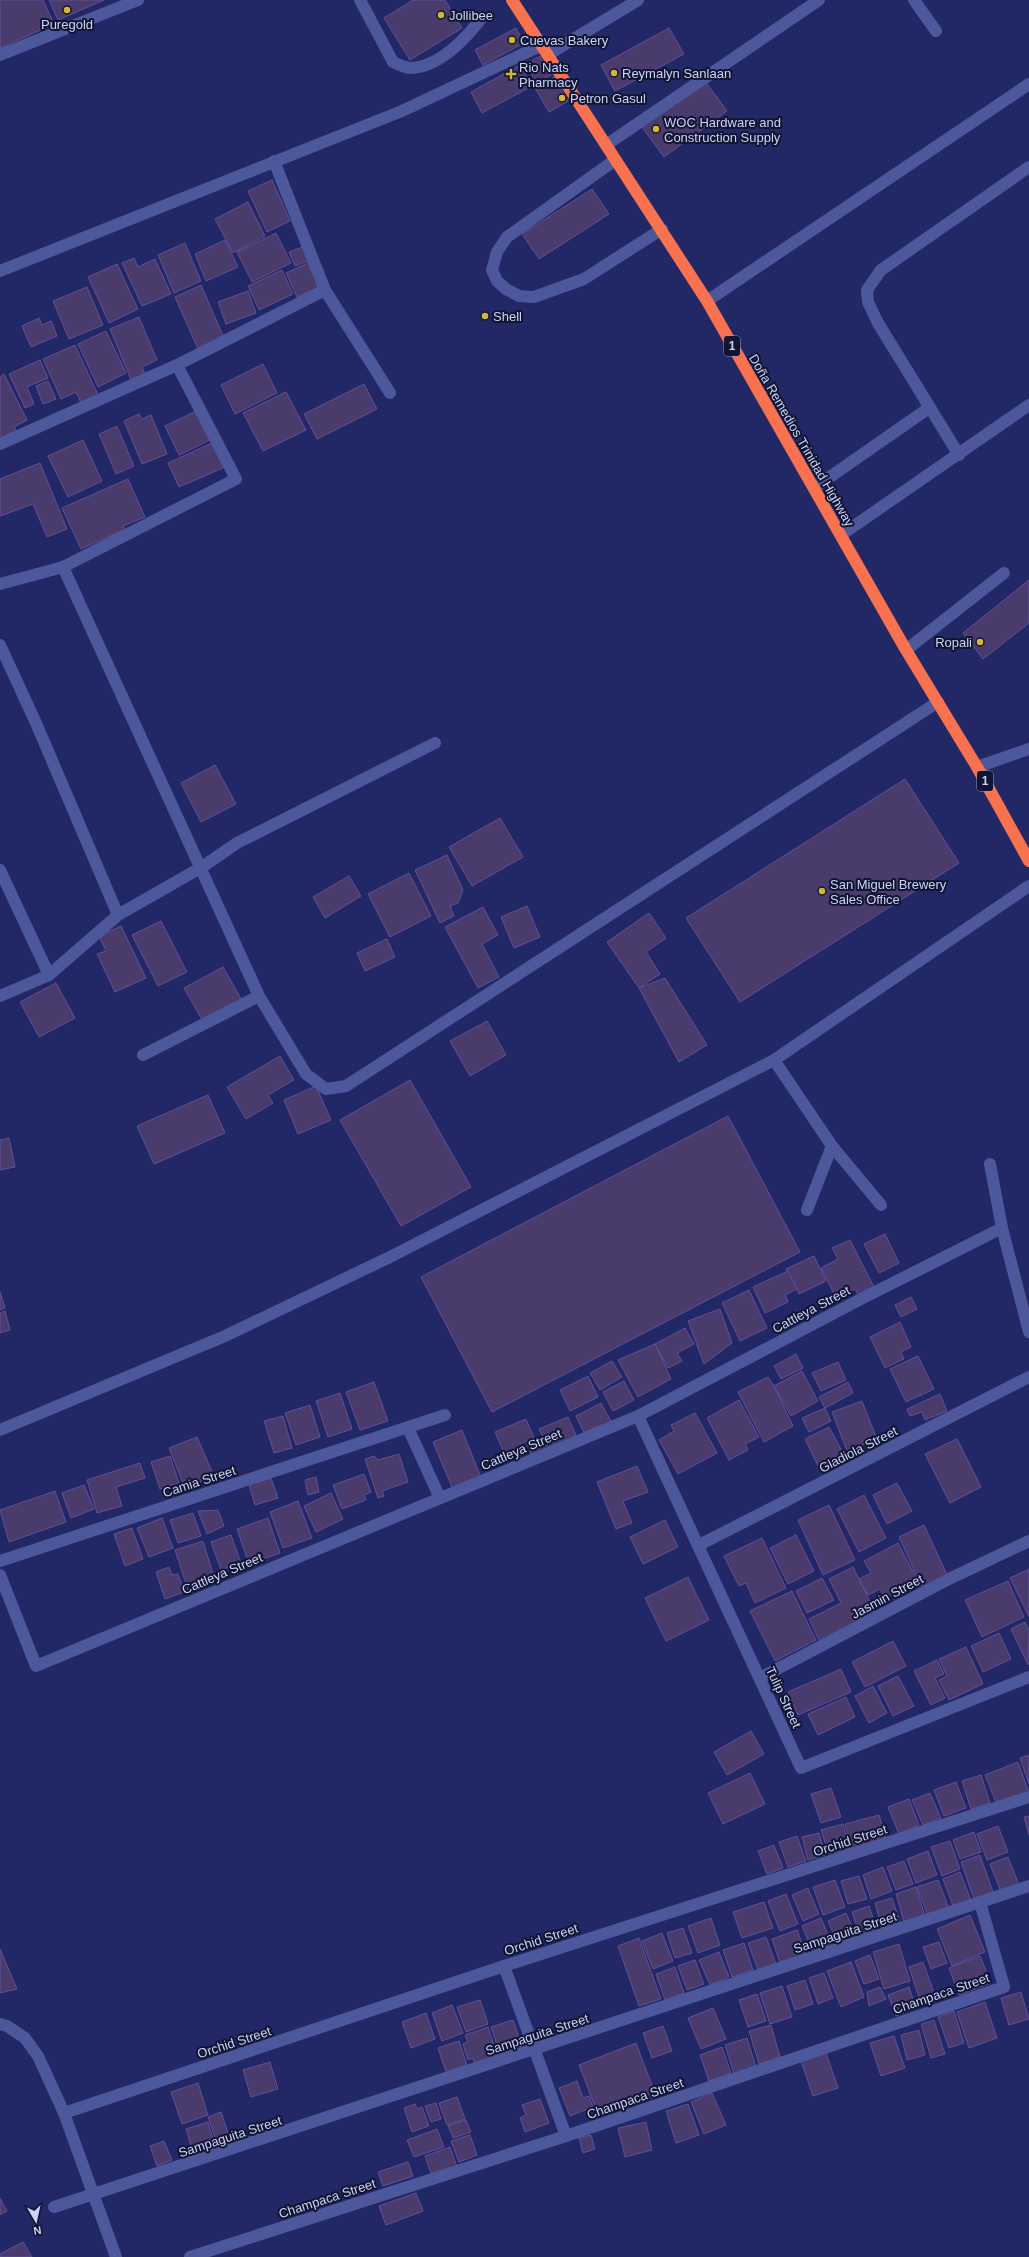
<svg xmlns="http://www.w3.org/2000/svg" width="1029" height="2257" font-family="Helvetica,sans-serif">
  <style>
    .building { fill: #493c6d; stroke: #634f95 }
    .lines { fill: none; stroke-linecap: round; stroke-linejoin: round }
    .minor { stroke: #4d579b; stroke-width: 12 }
    .highway { stroke: #f87250; stroke-width: 12 }
    .poi-dot { fill: #d4b635; stroke: #111531; stroke-width: 1.5 }
    .labels { text-anchor: middle; stroke-width: 4; stroke-linejoin: round; paint-order: stroke }
    .shield { fill: #111531; stroke: #939abe; stroke-width: 1 }
    .shield-label { font-size: 12px; font-weight: bold; fill: #cbd3fa }
    .poi-label { font-size: 13px; fill: #cbd3fa; stroke: #111531; text-anchor: start }
    .street-label { font-size: 13px; fill: #cbd3fa; stroke: #111531 }
  </style>
  <rect width="100%" height="100%" fill="#222766"/>
  <g class="building">
    <polygon points="0,0 43,0 54,24 0,48"/>
    <polygon points="49,0 104,0 58,20"/>
    <polygon points="413,0 445,0 462,28 410,60 384,18"/>
    <polygon points="516,28 524,43 483,65 475,50"/>
    <polygon points="669,28 684,54 615,91 601,65"/>
    <polygon points="540,56 551,75 536,83 526,64"/>
    <polygon points="520,65 532,86 482,113 471,92"/>
    <polygon points="554,77 568,101 549,112 535,88"/>
    <polygon points="705,81 727,111 664,157 642,127"/>
    <polygon points="272,180 290,221 267,232 248,191"/>
    <polygon points="592,189 609,214 539,259 522,234"/>
    <polygon points="248,202 265,236 233,253 215,219"/>
    <polygon points="276,233 291,263 252,282 237,252"/>
    <polygon points="225,240 238,267 206,281 195,254"/>
    <polygon points="185,243 201,281 174,293 158,255"/>
    <polygon points="305,246 310,260 295,266 289,252"/>
    <polygon points="134,258 138,267 155,259 171,294 142,306 122,263"/>
    <polygon points="310,262 321,286 297,297 286,273"/>
    <polygon points="117,264 138,309 109,323 88,277"/>
    <polygon points="282,270 293,294 259,310 248,286"/>
    <polygon points="201,285 224,338 198,349 175,297"/>
    <polygon points="87,287 103,325 69,339 53,301"/>
    <polygon points="248,291 256,313 226,324 218,302"/>
    <polygon points="139,317 157,360 142,367 146,376 132,382 110,329"/>
    <polygon points="39,318 42,325 51,321 57,336 31,347 22,326"/>
    <polygon points="106,331 126,373 98,387 78,344"/>
    <polygon points="75,345 99,397 82,405 76,392 61,399 43,359"/>
    <polygon points="40,360 48,378 27,387 34,404 25,408 9,374"/>
    <polygon points="263,364 277,393 235,414 221,385"/>
    <polygon points="4,374 27,420 14,427 17,432 0,439 0,377"/>
    <polygon points="48,381 56,399 43,404 36,386"/>
    <polygon points="364,384 377,409 317,439 304,414"/>
    <polygon points="286,392 306,430 263,451 243,413"/>
    <polygon points="198,410 212,439 179,455 165,426"/>
    <polygon points="139,414 142,419 151,415 167,454 142,464 124,421"/>
    <polygon points="117,426 134,466 116,474 99,434"/>
    <polygon points="83,440 102,481 68,497 48,456"/>
    <polygon points="214,442 225,467 179,487 168,463"/>
    <polygon points="40,463 67,529 47,537 33,504 0,516 0,479"/>
    <polygon points="128,479 145,517 123,526 125,529 81,549 62,508"/>
    <polygon points="1029,580 1029,623 983,659 963,633"/>
    <polygon points="215,765 236,804 201,822 181,783"/>
    <polygon points="905,779 959,863 740,1002 686,918"/>
    <polygon points="500,818 523,857 472,886 449,847"/>
    <polygon points="447,855 463,890 458,903 450,906 454,916 440,923 415,870"/>
    <polygon points="409,873 431,916 390,937 368,894"/>
    <polygon points="349,876 361,896 325,918 313,897"/>
    <polygon points="527,906 540,937 514,948 501,917"/>
    <polygon points="483,907 498,935 482,944 499,977 478,988 445,927"/>
    <polygon points="649,913 666,938 646,952 660,974 639,988 607,942"/>
    <polygon points="161,921 187,972 158,986 132,935"/>
    <polygon points="121,926 146,978 115,992 97,954 106,951 99,936"/>
    <polygon points="387,939 395,957 365,971 357,953"/>
    <polygon points="223,967 244,1004 205,1025 184,988"/>
    <polygon points="665,978 707,1045 679,1062 639,988"/>
    <polygon points="56,983 75,1018 39,1037 20,1002"/>
    <polygon points="487,1021 506,1055 470,1076 450,1041"/>
    <polygon points="280,1056 294,1080 268,1095 273,1103 246,1119 227,1087"/>
    <polygon points="410,1080 471,1187 401,1226 340,1120"/>
    <polygon points="316,1086 331,1120 298,1134 284,1100"/>
    <polygon points="208,1095 225,1133 154,1164 137,1126"/>
    <polygon points="728,1116 800,1252 492,1412 421,1277"/>
    <polygon points="9,1138 15,1167 0,1170 0,1140"/>
    <polygon points="885,1234 899,1263 879,1273 864,1244"/>
    <polygon points="850,1240 876,1291 861,1299 855,1289 836,1298 821,1268 838,1259 832,1248"/>
    <polygon points="814,1256 826,1281 799,1294 786,1269"/>
    <polygon points="788,1271 797,1289 785,1295 788,1302 765,1313 753,1287"/>
    <polygon points="749,1290 767,1328 740,1341 722,1303"/>
    <polygon points="0,1292 5,1308 0,1310"/>
    <polygon points="911,1297 917,1309 901,1317 895,1305"/>
    <polygon points="720,1309 732,1343 704,1364 688,1321"/>
    <polygon points="5,1311 10,1330 0,1333 0,1313"/>
    <polygon points="900,1322 911,1347 901,1352 904,1359 885,1368 870,1337"/>
    <polygon points="685,1328 694,1344 677,1353 682,1361 668,1368 655,1344"/>
    <polygon points="655,1344 671,1379 638,1397 618,1360"/>
    <polygon points="796,1354 803,1368 781,1379 774,1366"/>
    <polygon points="918,1356 934,1389 906,1402 890,1369"/>
    <polygon points="612,1361 622,1377 600,1390 590,1373"/>
    <polygon points="838,1362 846,1380 821,1391 812,1373"/>
    <polygon points="802,1371 818,1401 791,1416 774,1386"/>
    <polygon points="588,1376 598,1397 570,1411 560,1390"/>
    <polygon points="768,1377 774,1386 793,1426 764,1442 738,1392"/>
    <polygon points="624,1381 634,1400 613,1411 603,1392"/>
    <polygon points="374,1382 388,1421 360,1430 346,1392"/>
    <polygon points="848,1382 853,1393 825,1408 819,1397"/>
    <polygon points="340,1393 352,1429 328,1437 316,1401"/>
    <polygon points="940,1394 947,1411 925,1420 922,1412 910,1416 907,1409"/>
    <polygon points="739,1400 759,1437 745,1444 748,1450 729,1460 707,1418"/>
    <polygon points="862,1401 877,1439 847,1451 832,1412"/>
    <polygon points="601,1403 613,1425 587,1439 576,1416"/>
    <polygon points="310,1405 320,1437 296,1445 285,1413"/>
    <polygon points="825,1408 831,1421 809,1432 802,1418"/>
    <polygon points="695,1413 717,1453 678,1474 659,1440 674,1431 671,1425"/>
    <polygon points="283,1416 292,1448 274,1453 264,1421"/>
    <polygon points="568,1417 578,1440 533,1459 527,1444 543,1437 539,1429"/>
    <polygon points="526,1419 534,1438 520,1444 522,1450 506,1457 495,1432"/>
    <polygon points="829,1427 843,1453 818,1466 805,1439"/>
    <polygon points="462,1430 482,1480 454,1492 433,1442"/>
    <polygon points="197,1437 214,1476 185,1488 169,1448"/>
    <polygon points="957,1439 981,1487 950,1503 925,1454"/>
    <polygon points="399,1454 408,1482 382,1491 384,1496 378,1498 365,1459 374,1456 378,1460"/>
    <polygon points="170,1456 179,1483 160,1489 151,1462"/>
    <polygon points="140,1463 145,1478 116,1487 122,1506 97,1513 87,1480"/>
    <polygon points="637,1466 648,1492 623,1501 632,1523 616,1529 597,1482"/>
    <polygon points="364,1474 371,1492 364,1495 366,1500 342,1509 333,1485"/>
    <polygon points="316,1477 319,1492 308,1495 305,1480"/>
    <polygon points="271,1478 278,1498 255,1505 249,1485"/>
    <polygon points="897,1483 912,1511 887,1524 873,1495"/>
    <polygon points="84,1485 94,1509 71,1518 62,1493"/>
    <polygon points="55,1491 66,1522 9,1542 0,1510"/>
    <polygon points="331,1493 343,1519 316,1532 304,1506"/>
    <polygon points="864,1495 886,1538 859,1552 837,1509"/>
    <polygon points="298,1501 312,1538 283,1548 270,1512"/>
    <polygon points="829,1505 855,1560 823,1575 798,1520"/>
    <polygon points="218,1510 224,1526 207,1534 198,1511"/>
    <polygon points="193,1513 201,1536 178,1543 170,1520"/>
    <polygon points="162,1518 173,1548 149,1557 137,1528"/>
    <polygon points="268,1518 280,1553 249,1564 237,1529"/>
    <polygon points="665,1520 678,1547 643,1564 630,1537"/>
    <polygon points="924,1525 949,1579 924,1591 899,1537"/>
    <polygon points="132,1528 143,1559 125,1566 114,1534"/>
    <polygon points="231,1535 241,1563 221,1570 211,1542"/>
    <polygon points="796,1535 814,1571 788,1584 770,1548"/>
    <polygon points="762,1538 786,1588 755,1603 746,1583 739,1586 724,1556"/>
    <polygon points="203,1541 213,1574 196,1579 200,1589 189,1593 175,1550"/>
    <polygon points="898,1543 918,1581 885,1598 880,1589 868,1595 859,1579 871,1573 864,1561"/>
    <polygon points="169,1567 172,1575 178,1574 184,1592 165,1599 156,1572"/>
    <polygon points="853,1567 876,1614 820,1642 809,1619 841,1603 829,1579"/>
    <polygon points="1029,1569 1029,1617 1010,1578"/>
    <polygon points="688,1577 709,1620 666,1641 645,1598"/>
    <polygon points="822,1578 834,1600 807,1613 796,1591"/>
    <polygon points="1008,1581 1024,1617 982,1637 965,1600"/>
    <polygon points="792,1591 816,1640 775,1661 750,1611"/>
    <polygon points="1025,1622 1029,1630 1028,1665 1011,1629"/>
    <polygon points="999,1633 1011,1659 983,1672 971,1646"/>
    <polygon points="893,1641 906,1666 865,1687 852,1662"/>
    <polygon points="966,1647 983,1684 949,1700 939,1680 947,1676 939,1659"/>
    <polygon points="937,1660 944,1674 935,1678 945,1698 931,1705 914,1671"/>
    <polygon points="841,1669 851,1692 798,1715 788,1692"/>
    <polygon points="898,1676 914,1706 893,1716 878,1686"/>
    <polygon points="873,1686 887,1713 869,1723 855,1696"/>
    <polygon points="846,1697 855,1717 818,1735 808,1714"/>
    <polygon points="751,1731 764,1754 727,1775 714,1752"/>
    <polygon points="1029,1755 1029,1784 1020,1758"/>
    <polygon points="1018,1762 1029,1793 997,1805 985,1775"/>
    <polygon points="750,1773 765,1804 723,1824 708,1793"/>
    <polygon points="981,1775 990,1803 971,1809 962,1781"/>
    <polygon points="956,1782 966,1808 944,1816 934,1790"/>
    <polygon points="831,1788 841,1817 821,1823 811,1794"/>
    <polygon points="930,1793 941,1818 923,1825 912,1800"/>
    <polygon points="909,1799 919,1825 899,1834 888,1807"/>
    <polygon points="879,1815 886,1839 852,1849 845,1824"/>
    <polygon points="1029,1816 1029,1835 1024,1817"/>
    <polygon points="843,1824 850,1848 829,1854 821,1830"/>
    <polygon points="998,1826 1008,1852 987,1860 977,1834"/>
    <polygon points="974,1832 981,1852 960,1859 953,1840"/>
    <polygon points="819,1833 825,1855 808,1860 802,1837"/>
    <polygon points="797,1836 806,1861 788,1867 779,1842"/>
    <polygon points="950,1841 960,1869 942,1876 931,1847"/>
    <polygon points="774,1845 783,1868 767,1874 758,1851"/>
    <polygon points="928,1851 937,1875 916,1883 907,1859"/>
    <polygon points="980,1855 993,1892 974,1899 961,1862"/>
    <polygon points="1008,1857 1019,1885 1001,1892 990,1864"/>
    <polygon points="904,1861 913,1884 896,1890 887,1867"/>
    <polygon points="883,1867 892,1891 871,1899 863,1875"/>
    <polygon points="960,1872 971,1900 953,1906 943,1879"/>
    <polygon points="859,1876 867,1899 848,1904 841,1881"/>
    <polygon points="835,1880 845,1907 823,1915 813,1887"/>
    <polygon points="938,1880 949,1908 928,1916 917,1887"/>
    <polygon points="916,1887 925,1916 904,1922 896,1894"/>
    <polygon points="808,1888 819,1914 803,1921 792,1895"/>
    <polygon points="786,1894 798,1924 780,1931 768,1901"/>
    <polygon points="892,1898 900,1922 882,1928 875,1903"/>
    <polygon points="764,1902 773,1928 742,1938 733,1912"/>
    <polygon points="869,1906 877,1929 860,1935 852,1912"/>
    <polygon points="846,1913 856,1936 838,1944 828,1921"/>
    <polygon points="970,1915 985,1952 952,1966 937,1929"/>
    <polygon points="711,1918 720,1945 698,1953 688,1926"/>
    <polygon points="821,1918 832,1944 813,1952 802,1926"/>
    <polygon points="683,1928 692,1953 675,1958 667,1933"/>
    <polygon points="797,1930 806,1954 780,1963 772,1939"/>
    <polygon points="662,1933 673,1961 653,1969 642,1941"/>
    <polygon points="766,1937 776,1964 758,1970 748,1943"/>
    <polygon points="639,1938 661,1999 639,2006 618,1946"/>
    <polygon points="939,1942 947,1963 931,1969 923,1947"/>
    <polygon points="744,1943 753,1970 732,1977 723,1950"/>
    <polygon points="899,1944 910,1981 884,1989 873,1952"/>
    <polygon points="0,1949 17,1989 0,1993"/>
    <polygon points="719,1952 729,1977 710,1985 699,1960"/>
    <polygon points="870,1955 879,1979 864,1984 855,1961"/>
    <polygon points="980,1956 991,1983 959,1995 949,1968"/>
    <polygon points="695,1960 704,1984 687,1990 678,1966"/>
    <polygon points="851,1962 864,1997 841,2007 827,1971"/>
    <polygon points="923,1962 937,2001 922,2006 909,1967"/>
    <polygon points="675,1967 684,1993 665,2000 656,1974"/>
    <polygon points="824,1973 833,1998 818,2004 809,1978"/>
    <polygon points="805,1980 813,2004 795,2010 787,1986"/>
    <polygon points="782,1986 792,2017 770,2024 760,1993"/>
    <polygon points="880,1987 886,1999 869,2006 867,1992"/>
    <polygon points="909,1987 916,2008 896,2016 888,1995"/>
    <polygon points="1021,1992 1029,2019 1009,2025 1001,1998"/>
    <polygon points="757,1994 766,2021 748,2027 739,2000"/>
    <polygon points="480,2000 488,2024 466,2032 457,2007"/>
    <polygon points="985,2002 997,2038 969,2048 957,2012"/>
    <polygon points="452,2005 463,2033 442,2041 432,2013"/>
    <polygon points="713,2008 726,2039 701,2049 688,2018"/>
    <polygon points="954,2011 964,2043 949,2048 938,2017"/>
    <polygon points="426,2013 435,2039 411,2048 402,2022"/>
    <polygon points="513,2020 522,2046 500,2054 491,2027"/>
    <polygon points="934,2020 945,2054 931,2058 921,2024"/>
    <polygon points="771,2025 780,2057 759,2064 749,2031"/>
    <polygon points="663,2026 672,2051 652,2058 643,2033"/>
    <polygon points="488,2027 498,2057 475,2064 473,2058 468,2060 463,2044 468,2042 465,2035"/>
    <polygon points="919,2030 925,2055 907,2060 901,2035"/>
    <polygon points="894,2036 905,2068 881,2076 870,2043"/>
    <polygon points="747,2038 756,2067 734,2074 725,2045"/>
    <polygon points="459,2041 467,2065 446,2072 438,2048"/>
    <polygon points="636,2043 656,2096 599,2117 579,2065"/>
    <polygon points="722,2047 731,2073 709,2081 700,2055"/>
    <polygon points="825,2050 838,2088 813,2096 800,2058"/>
    <polygon points="270,2062 278,2089 251,2097 243,2070"/>
    <polygon points="577,2081 583,2098 589,2096 593,2107 570,2116 559,2088"/>
    <polygon points="198,2083 208,2115 182,2124 171,2092"/>
    <polygon points="712,2093 726,2125 704,2134 691,2102"/>
    <polygon points="457,2097 465,2119 447,2125 439,2103"/>
    <polygon points="540,2099 549,2123 525,2132 520,2118 526,2115 522,2105"/>
    <polygon points="436,2103 441,2119 431,2122 425,2106"/>
    <polygon points="415,2104 417,2109 422,2107 429,2126 412,2132 404,2108"/>
    <polygon points="688,2104 699,2135 676,2143 666,2111"/>
    <polygon points="221,2112 231,2142 218,2146 208,2117"/>
    <polygon points="466,2120 471,2132 453,2138 448,2126"/>
    <polygon points="208,2122 215,2145 193,2152 186,2129"/>
    <polygon points="646,2122 652,2150 625,2157 618,2128"/>
    <polygon points="437,2129 444,2147 414,2157 407,2140"/>
    <polygon points="470,2135 477,2155 459,2162 451,2141"/>
    <polygon points="591,2135 595,2149 583,2153 579,2138"/>
    <polygon points="164,2141 172,2160 157,2166 150,2146"/>
    <polygon points="450,2147 457,2167 432,2176 425,2156"/>
    <polygon points="408,2162 413,2176 383,2186 378,2172"/>
    <polygon points="416,2193 423,2211 386,2225 379,2206"/>
    <polygon points="0,2198 7,2211 0,2215"/>
    <polygon points="23,2242 32,2257 0,2257 0,2254"/>
  </g>
  <g class="lines">
    <g class="minor">
      <path d="M360,0L393,62C398,64 405,68 411,68C439,67 467,38 482,17"/>
      <polyline points="914,0 936,31"/>
      <polyline points="549,54 638,0"/>
      <polyline points="0,55 138,0"/>
      <polyline points="606,145 819,0"/>
      <polyline points="615,160 507,237 497,252 492,270 497,281 506,289 519,296 534,297 584,279 662,229"/>
      <polyline points="274,161 325,290 390,393"/>
      <polyline points="0,271 402,111 542,45"/>
      <polyline points="707,301 1029,84"/>
      <polyline points="0,444 177,365 325,290"/>
      <polyline points="959,455 878,323 868,302 867,290 881,270 1029,167"/>
      <polyline points="814,488 929,408"/>
      <polyline points="841,535 1029,405"/>
      <polyline points="63,567 259,996 306,1074 326,1089 346,1086 938,702"/>
      <polyline points="0,584 63,567 236,479 177,365"/>
      <polyline points="0,645 36,723 118,915"/>
      <polyline points="906,650 1004,573"/>
      <polyline points="977,767 1029,749"/>
      <polyline points="0,870 49,975"/>
      <polyline points="0,996 49,975 118,915 202,867 237,843 435,743"/>
      <polyline points="143,1055 259,996"/>
      <polyline points="774,1060 832,1146 881,1205"/>
      <polyline points="990,1164 1002,1228 1029,1332"/>
      <polyline points="807,1210 832,1146"/>
      <polyline points="638,1416 801,1768 1029,1677"/>
      <polyline points="408,1428 440,1498"/>
      <polyline points="0,1430 225,1336 390,1257 774,1060 1029,886"/>
      <polyline points="699,1545 1029,1377"/>
      <polyline points="0,1561 445,1415"/>
      <polyline points="0,1575 36,1666 638,1416 861,1299 1002,1228"/>
      <polyline points="760,1678 949,1579 1029,1541"/>
      <polyline points="504,1966 566,2136"/>
      <polyline points="0,2024 7,2026 25,2038 38,2056 64,2113 116,2257"/>
      <polyline points="64,2113 504,1966 1029,1797"/>
      <polyline points="54,2207 1029,1886"/>
      <polyline points="190,2257 566,2136 1004,1987 980,1902"/>
    </g>
    <polyline class="highway" points="512,0 707,301 906,650 977,767 1029,861"/>
  </g>
  <g class="poi-dot">
    <circle cx="67" cy="10" r="4"/>
    <circle cx="441" cy="15" r="4"/>
    <circle cx="512" cy="40" r="4"/>
    <circle cx="614" cy="73" r="4"/>
    <path d="M509 68h4v4h4v4h-4v4h-4v-4h-4v-4h4z"/>
    <circle cx="562" cy="98" r="4"/>
    <circle cx="656" cy="129" r="4"/>
    <circle cx="485" cy="316" r="4"/>
    <circle cx="980" cy="642" r="4"/>
    <circle cx="822" cy="891" r="4"/>
  </g>
  <g class="labels">
    <g class="shield">
      <rect x="724" y="336" width="16" height="20" rx="3"/>
      <rect x="977" y="771" width="16" height="20" rx="3"/>
    </g>
    <g class="shield-label">
      <text x="732" y="350">1</text>
      <text x="985" y="785">1</text>
    </g>
    <g class="poi-label">
      <text x="449" y="20">Jollibee</text>
      <text x="67" y="29" text-anchor="middle">Puregold</text>
      <text x="520" y="45">Cuevas Bakery</text>
      <text x="519" y="72">Rio Nats<tspan x="519" dy="15">Pharmacy</tspan></text>
      <text x="622" y="78">Reymalyn Sanlaan</text>
      <text x="570" y="103">Petron Gasul</text>
      <text x="664" y="127">WOC Hardware and<tspan x="664" dy="15">Construction Supply</tspan></text>
      <text x="493" y="321">Shell</text>
      <text x="972" y="647" text-anchor="end">Ropali</text>
      <text x="830" y="889">San Miguel Brewery<tspan x="830" dy="15">Sales Office</tspan></text>
    </g>
    <g class="street-label">
      <text transform="translate(802 440) rotate(60)" y="5">Doña Remedios Trinidad Highway</text>
      <text transform="translate(811 1309) rotate(-28)" y="5">Cattleya Street</text>
      <text transform="translate(521 1449) rotate(-23)" y="5">Cattleya Street</text>
      <text transform="translate(858 1449) rotate(-27)" y="5">Gladiola Street</text>
      <text transform="translate(199 1481) rotate(-18)" y="5">Camia Street</text>
      <text transform="translate(222 1573) rotate(-23)" y="5">Cattleya Street</text>
      <text transform="translate(887 1596) rotate(-28)" y="5">Jasmin Street</text>
      <text transform="translate(784 1697) rotate(65)" y="5">Tulip Street</text>
      <text transform="translate(850 1840) rotate(-18)" y="5">Orchid Street</text>
      <text transform="translate(845 1932) rotate(-18)" y="5">Sampaguita Street</text>
      <text transform="translate(541 1939) rotate(-18)" y="5">Orchid Street</text>
      <text transform="translate(941 1993) rotate(-19)" y="5">Champaca Street</text>
      <text transform="translate(537 2034) rotate(-18)" y="5">Sampaguita Street</text>
      <text transform="translate(234 2042) rotate(-18)" y="5">Orchid Street</text>
      <text transform="translate(635 2098) rotate(-19)" y="5">Champaca Street</text>
      <text transform="translate(230 2136) rotate(-18)" y="5">Sampaguita Street</text>
      <text transform="translate(327 2198) rotate(-18)" y="5">Champaca Street</text>
    </g>
  </g>
  <g transform="translate(36 2221) rotate(171)" stroke="#111531" stroke-width="3" paint-order="stroke">
  <path d="M0-3L7 15L0 10L-7 15Z" fill="#cbd3fa"/>
  <text y="-6" font-size="11" font-weight="bold" text-anchor="middle" fill="#cbd3fa">N</text>
  </g>
</svg>
